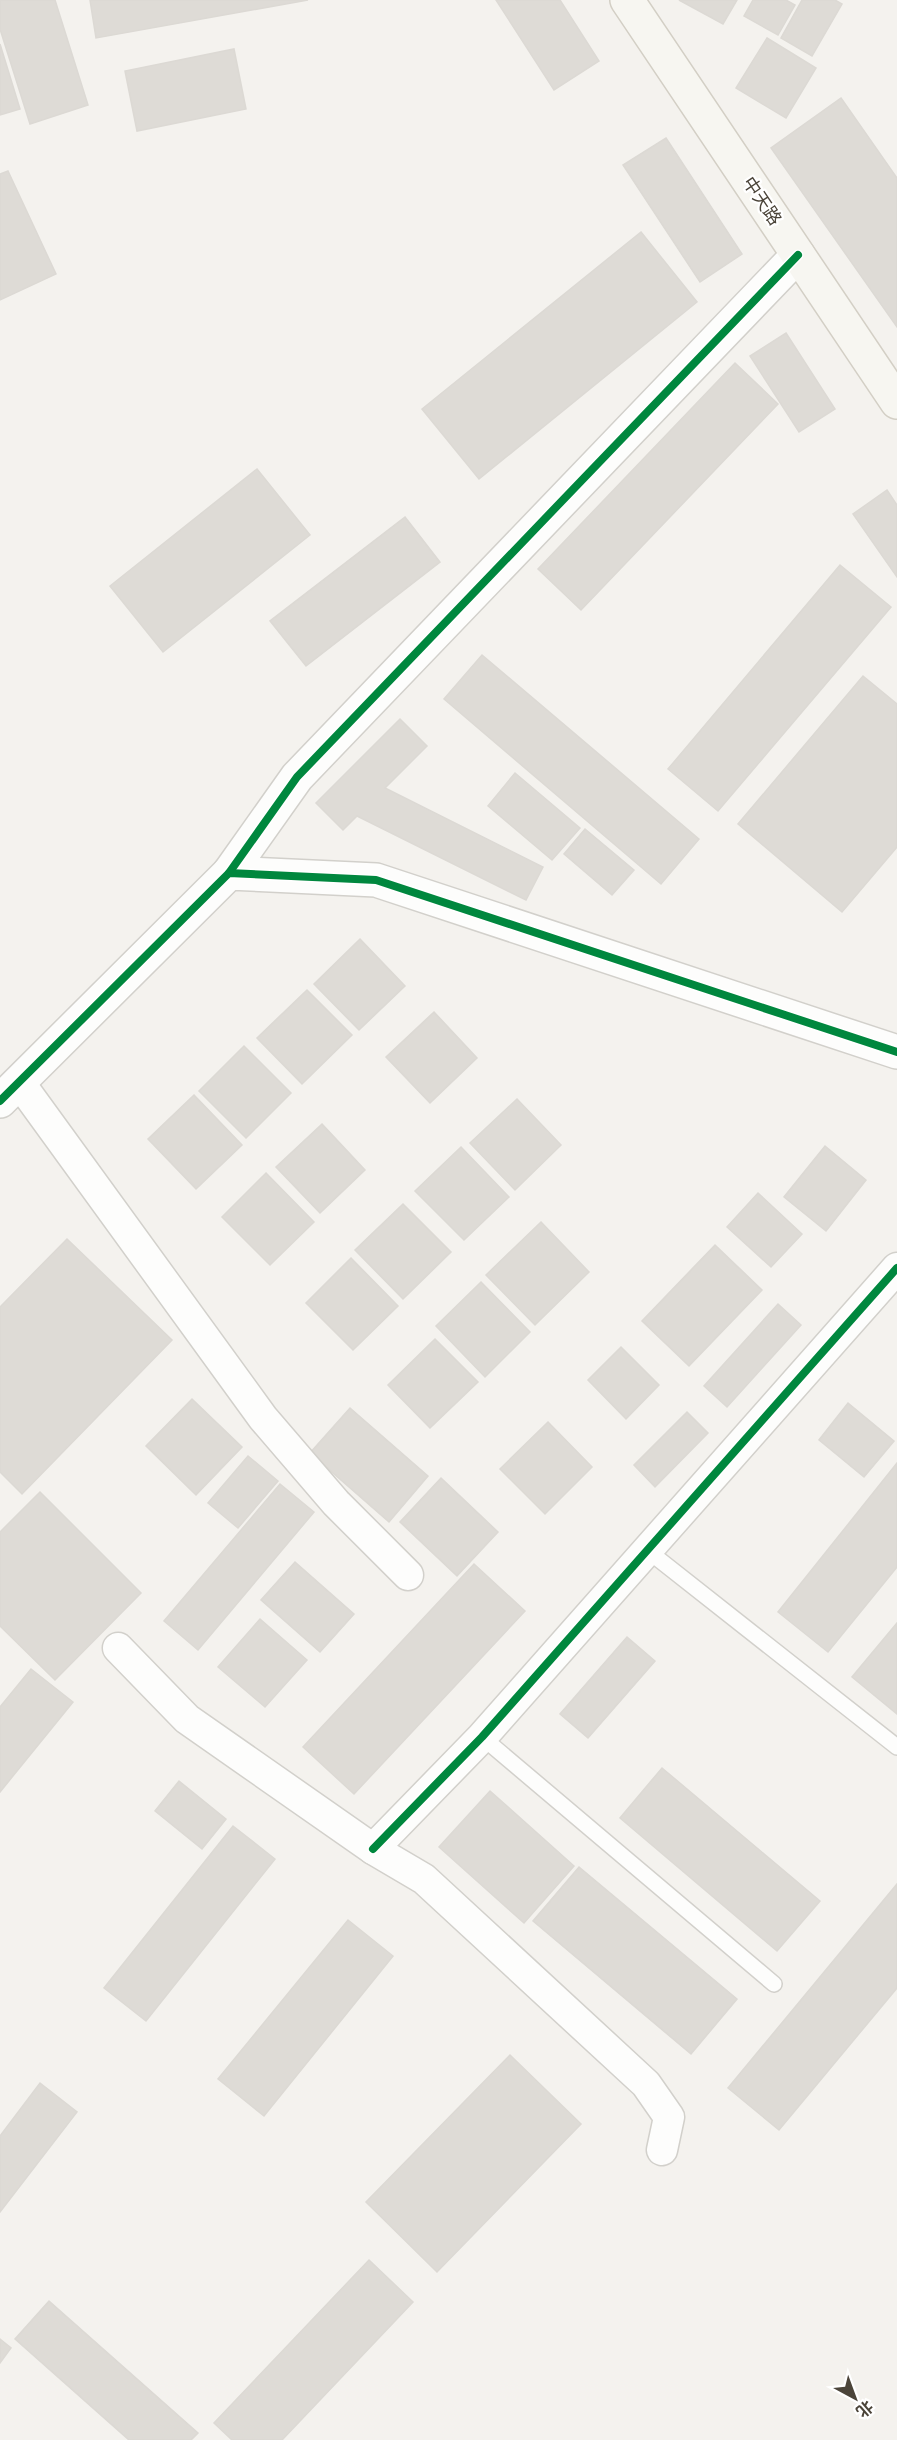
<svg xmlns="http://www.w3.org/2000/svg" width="897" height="2440" font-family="'Asap Condensed','Noto Sans SC',sans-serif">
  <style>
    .building { fill: #dedbd6; stroke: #dcd9d4; stroke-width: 1.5 }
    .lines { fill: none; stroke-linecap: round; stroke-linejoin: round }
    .service-casing { stroke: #d2d0cb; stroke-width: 18 }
    .minor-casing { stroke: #d2d0cb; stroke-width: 33 }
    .tertiary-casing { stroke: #d2d0cb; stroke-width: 36 }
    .secondary-casing { stroke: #d3cfc5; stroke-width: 36 }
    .service { stroke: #fdfdfc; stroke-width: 15 }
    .minor { stroke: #fdfdfc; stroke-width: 30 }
    .tertiary { stroke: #fdfdfc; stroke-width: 33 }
    .secondary { stroke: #f7f6f1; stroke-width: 33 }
    .cycleway-casing { stroke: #fff; stroke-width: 11 }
    .cycleway { stroke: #00873e; stroke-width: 8 }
    .labels { text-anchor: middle; stroke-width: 4.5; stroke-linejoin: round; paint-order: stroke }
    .street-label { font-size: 18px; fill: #4b4439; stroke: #fff }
  </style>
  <rect width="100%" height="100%" fill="#f4f2ee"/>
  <g class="building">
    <polygon points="0,0 55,0 88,105 30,124 0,29"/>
    <polygon points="90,0 308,0 96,38"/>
    <polygon points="496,0 560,0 599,61 554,90"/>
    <polygon points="679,0 737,0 723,24"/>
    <polygon points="753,0 786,0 795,5 778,35 744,16"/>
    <polygon points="802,0 835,0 842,4 812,56 781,38"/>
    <polygon points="767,38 816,68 786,118 736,88"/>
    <polygon points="0,44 20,109 0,115"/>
    <polygon points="234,49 246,109 137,131 125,71"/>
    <polygon points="841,98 897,178 897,327 771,148"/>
    <polygon points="666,138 742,254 700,282 623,165"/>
    <polygon points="8,171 56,274 0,300 0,174"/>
    <polygon points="641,232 697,302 479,479 422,409"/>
    <polygon points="786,333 835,409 799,432 750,356"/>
    <polygon points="735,363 778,404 581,610 538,569"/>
    <polygon points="257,469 310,535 163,652 110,586"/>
    <polygon points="887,490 897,505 897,577 853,514"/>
    <polygon points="405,517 440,562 306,666 270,621"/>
    <polygon points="840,565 891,607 718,811 668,769"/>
    <polygon points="482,655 699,839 661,884 444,699"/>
    <polygon points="863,676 897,704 897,847 842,912 738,824"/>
    <polygon points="400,719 427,746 385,788 543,867 526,900 357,816 343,830 316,803"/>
    <polygon points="515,773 580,828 552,860 488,806"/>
    <polygon points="585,829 634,870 612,895 564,854"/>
    <polygon points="360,939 405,986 359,1030 314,984"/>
    <polygon points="307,990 352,1035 302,1084 257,1038"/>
    <polygon points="434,1012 477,1058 430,1103 386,1057"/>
    <polygon points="244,1046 291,1093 246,1138 199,1091"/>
    <polygon points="194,1095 242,1145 196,1189 148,1139"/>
    <polygon points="517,1099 561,1145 515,1190 470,1143"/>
    <polygon points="322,1124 365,1170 320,1213 276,1167"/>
    <polygon points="825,1146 866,1180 826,1231 784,1197"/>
    <polygon points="461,1147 509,1197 464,1240 415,1191"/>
    <polygon points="266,1173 314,1222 270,1265 222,1217"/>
    <polygon points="758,1193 802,1234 771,1267 727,1227"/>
    <polygon points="403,1204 451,1252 403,1299 355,1250"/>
    <polygon points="541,1222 589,1272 535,1325 486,1275"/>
    <polygon points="67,1239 172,1340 22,1494 0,1472 0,1307"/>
    <polygon points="715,1245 762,1290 689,1366 642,1321"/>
    <polygon points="351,1258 398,1306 353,1350 306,1303"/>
    <polygon points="481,1282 530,1332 485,1377 436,1326"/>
    <polygon points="778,1304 801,1325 727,1407 704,1386"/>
    <polygon points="435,1339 478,1382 430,1428 388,1385"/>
    <polygon points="621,1347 659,1385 626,1419 588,1380"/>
    <polygon points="192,1399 242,1447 196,1495 146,1446"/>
    <polygon points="848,1403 894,1441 864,1477 819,1440"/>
    <polygon points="350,1408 428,1476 389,1522 310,1453"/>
    <polygon points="687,1412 708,1433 655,1487 634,1465"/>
    <polygon points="548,1422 592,1467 545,1514 500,1469"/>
    <polygon points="248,1456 278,1481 238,1528 208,1503"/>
    <polygon points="897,1463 897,1567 828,1652 778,1612"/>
    <polygon points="441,1478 498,1532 457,1576 400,1522"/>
    <polygon points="280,1484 314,1512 198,1650 164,1621"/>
    <polygon points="40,1492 141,1593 55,1680 0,1626 0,1532"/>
    <polygon points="295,1562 354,1614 320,1652 261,1600"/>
    <polygon points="474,1564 525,1611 354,1794 303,1747"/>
    <polygon points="260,1619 307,1660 265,1707 218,1667"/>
    <polygon points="897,1623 897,1714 852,1677"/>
    <polygon points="627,1637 655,1661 588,1738 560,1714"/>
    <polygon points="31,1669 73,1702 0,1792 0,1707"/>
    <polygon points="662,1768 820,1901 777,1951 620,1818"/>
    <polygon points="179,1781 226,1819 202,1849 155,1811"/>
    <polygon points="490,1791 574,1866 524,1923 439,1847"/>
    <polygon points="233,1826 275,1859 146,2021 104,1988"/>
    <polygon points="579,1867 737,1999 691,2054 533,1921"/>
    <polygon points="897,1884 897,1988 779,2130 728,2088"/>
    <polygon points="348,1920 393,1956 264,2116 218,2079"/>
    <polygon points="510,2055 581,2124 437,2272 366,2202"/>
    <polygon points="40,2083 77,2112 0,2212 0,2136"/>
    <polygon points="369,2260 413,2302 282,2440 232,2440 214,2423"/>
    <polygon points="49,2301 198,2433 191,2440 129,2440 15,2339"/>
    <polygon points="0,2339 11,2348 0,2363"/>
  </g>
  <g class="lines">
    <g class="service-casing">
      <g id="service">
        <polyline points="647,1550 897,1747"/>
        <polyline points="482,1737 774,1984"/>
      </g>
    </g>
    <g class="minor-casing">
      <g id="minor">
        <polyline points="19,1082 263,1418 336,1503 408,1575"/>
        <polyline points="118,1648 187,1719 373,1849 424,1879 646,2084 669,2117 662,2150"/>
        <polyline points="373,1849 482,1737 897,1268"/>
      </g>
    </g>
    <g class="tertiary-casing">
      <g id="tertiary">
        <polyline points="229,873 297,777 798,255"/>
        <polyline points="0,1101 229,873 376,880 897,1052"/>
      </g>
    </g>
    <g class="secondary-casing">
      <polyline id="secondary" points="627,0 897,402"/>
    </g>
    <use href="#service" class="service"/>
    <use href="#minor" class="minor"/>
    <use href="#tertiary" class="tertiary"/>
    <use href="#secondary" class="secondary"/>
    <g class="cycleway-casing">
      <g id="cycleway">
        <polyline points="229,873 297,777 798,255"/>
        <polyline points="0,1101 229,873 376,880 897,1052"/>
        <polyline points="373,1849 482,1737 897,1268"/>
      </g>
    </g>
    <use href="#cycleway" class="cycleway"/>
  </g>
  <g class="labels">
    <g class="street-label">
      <text transform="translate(762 201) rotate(56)" y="6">中天路</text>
    </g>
  </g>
  <g transform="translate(855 2398) rotate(139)" stroke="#ffffff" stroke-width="4.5" paint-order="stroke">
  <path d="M0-4.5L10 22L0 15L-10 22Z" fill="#4b4439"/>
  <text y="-9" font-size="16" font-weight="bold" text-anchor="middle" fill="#4b4439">北</text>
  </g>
</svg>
